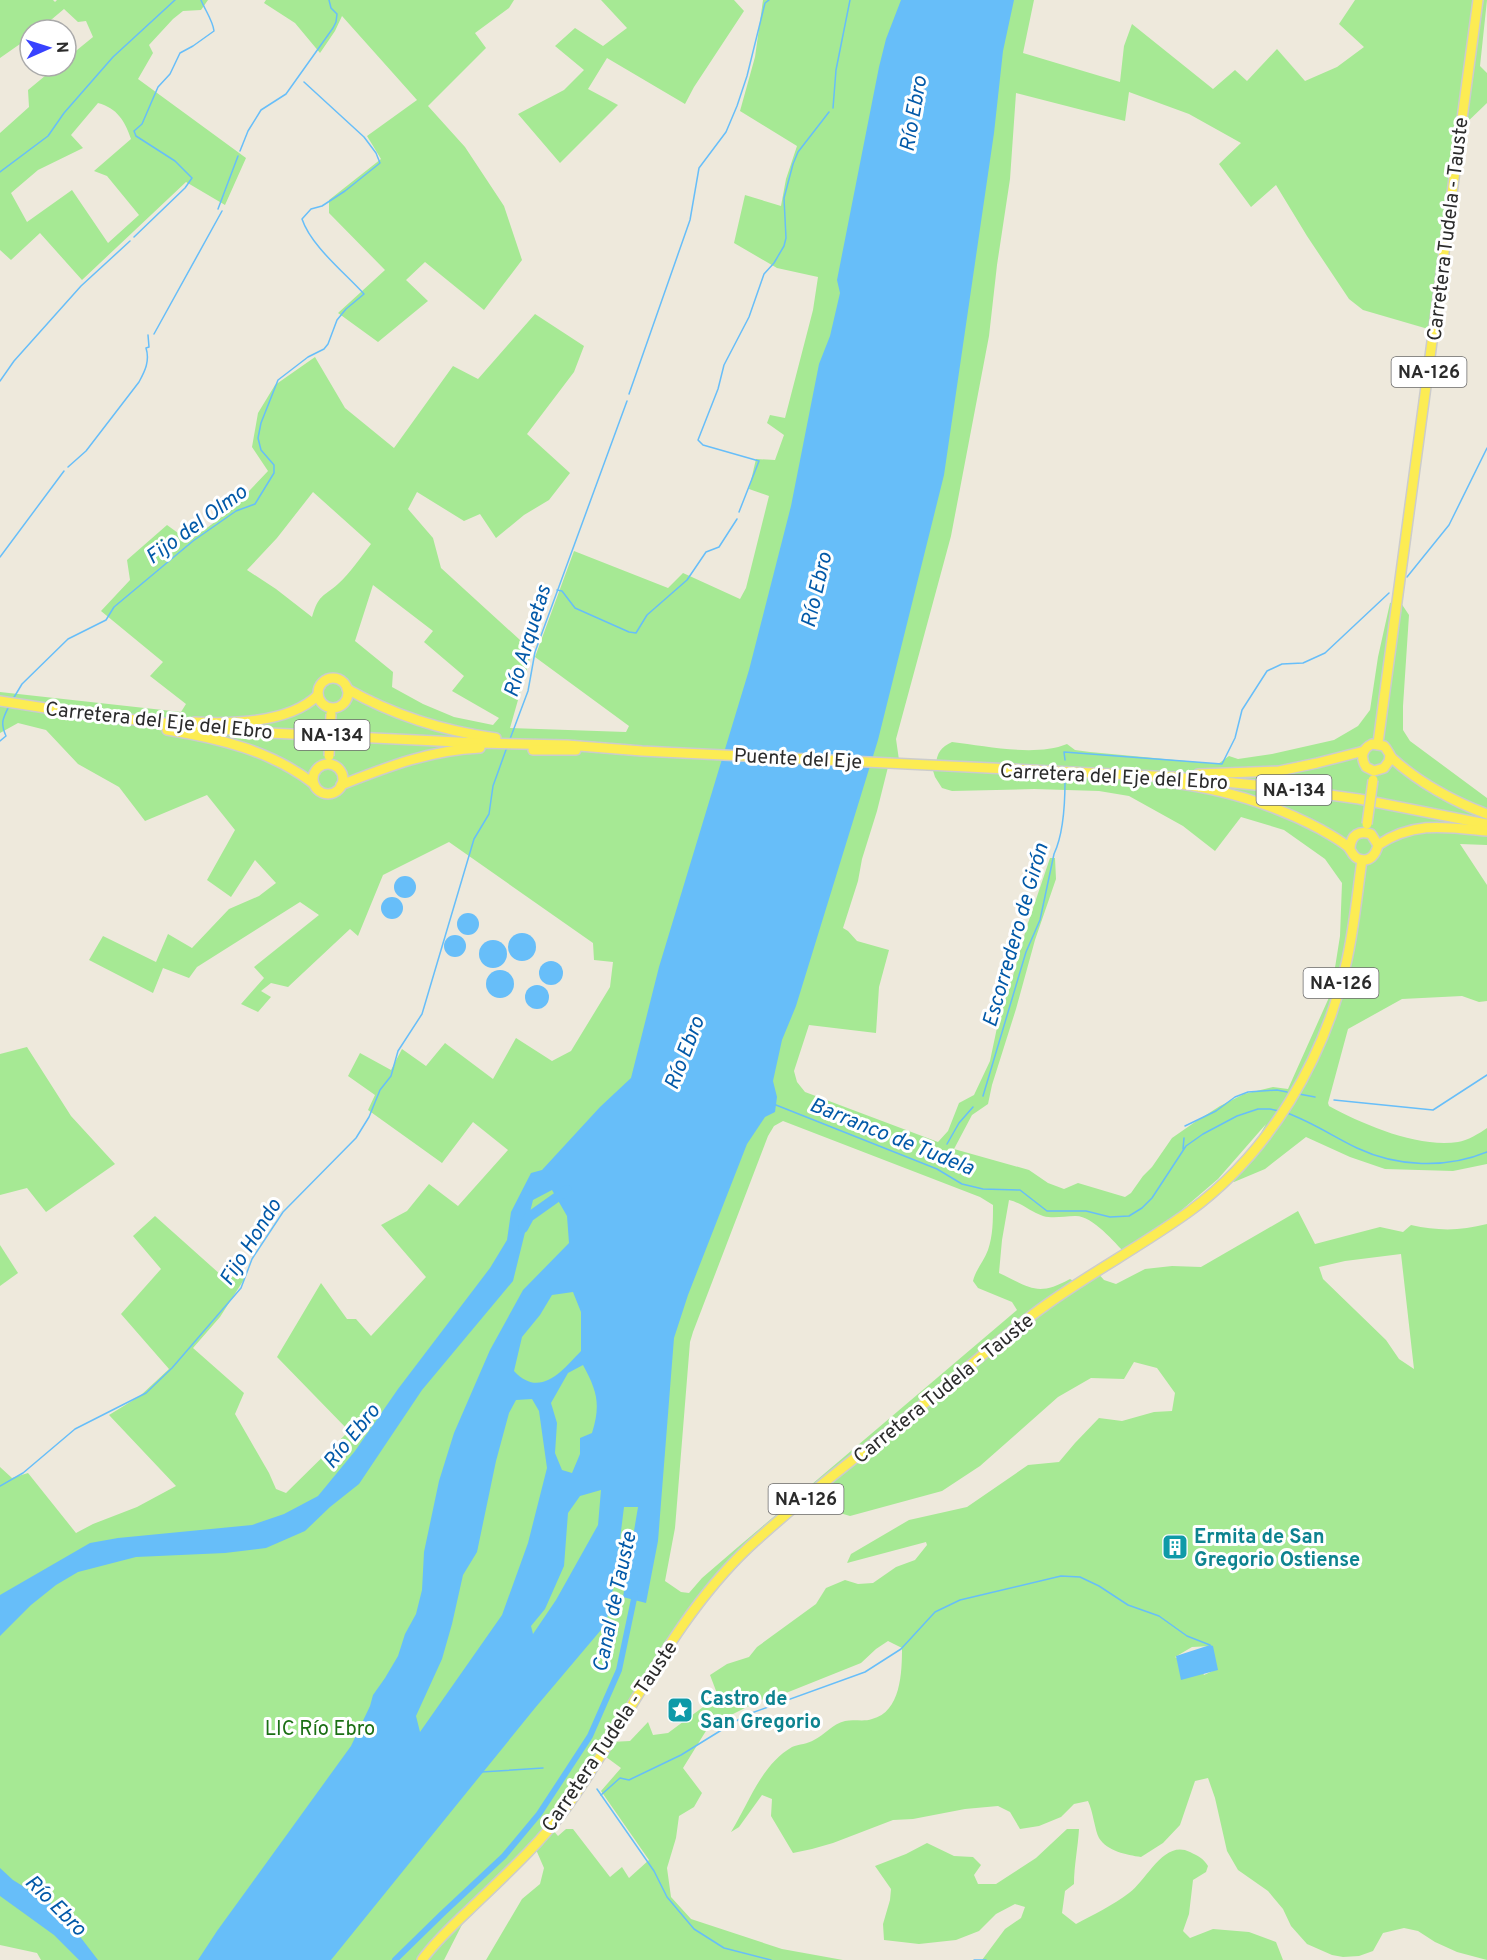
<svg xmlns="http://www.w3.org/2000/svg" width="1487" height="1960" font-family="Overpass,sans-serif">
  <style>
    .green { fill: #a6e994; fill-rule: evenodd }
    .water { fill: #67bef9; fill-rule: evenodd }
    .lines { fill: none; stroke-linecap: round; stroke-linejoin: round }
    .stream { stroke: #67bef9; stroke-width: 1.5 }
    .canal { stroke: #67bef9; stroke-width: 6 }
    .river { stroke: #67bef9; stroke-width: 10 }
    .primary-casing { stroke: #ccc; stroke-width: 12 }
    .primary { stroke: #fcec53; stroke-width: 9 }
    .primary-bridge-casing { stroke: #ccc; stroke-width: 12; stroke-linecap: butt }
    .primary-bridge { stroke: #fcec53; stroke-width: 9 }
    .labels { text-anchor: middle; stroke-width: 6; stroke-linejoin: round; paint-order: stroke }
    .shield { fill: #fff; stroke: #6b6b6b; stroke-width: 1.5 }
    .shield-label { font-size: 18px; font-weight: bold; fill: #2b2b2b }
    .street-label { font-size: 20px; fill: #2b2b2b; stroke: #fff }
    .culture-label { font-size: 20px; font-weight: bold; fill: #0d838f; stroke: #fff; text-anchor: start }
    .park-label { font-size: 20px; fill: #1b6f14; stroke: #fff }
    .water-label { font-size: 21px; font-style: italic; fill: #0259a8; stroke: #fff }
  </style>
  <rect width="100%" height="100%" fill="#eee9dc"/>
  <g class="green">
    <path d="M0,0H53L55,2L57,0H208L201,10L183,11L173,19L149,45L153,53L138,79L246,158L225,205L186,182L82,280L40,233L11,260L0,250V133L29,107L28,90L57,66H66V59L93,37L86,21L78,22L64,9L39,30H30V37L0,58ZM98,103C117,108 125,121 131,139L94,171L107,176L139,215L108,243L72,190L27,222L11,193L38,170L83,148L71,135Z"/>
    <polygon points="266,0 514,0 509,8 475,33 486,48 428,106 465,147 504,206 522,260 484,310 425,262 406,280 428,301 378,342 338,313 385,270 329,213 329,200 381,159 367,136 417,100 342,16 335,31 320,53 295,23 264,3"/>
    <polygon points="601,0 734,0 744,11 694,87 685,104 607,58 588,89 618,105 560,163 518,114 564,90 584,70 555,46 575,28 603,46 627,28"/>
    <path d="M763,0H1034L1023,53L1120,82L1124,46L1132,24L1213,89L1235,70L1247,81L1277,49L1305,81L1337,67L1364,47L1339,24L1355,0H1487L1480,66L1487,73V103L1461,128L1435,331L1363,310L1349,299L1307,236L1276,185L1251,207L1219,164L1241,143L1189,114L1129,92L1125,121L1016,93L1010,179L997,265L989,336L951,536L896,739L899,760L889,763L877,811L862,859L858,881L843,928L848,931L857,941L889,950L879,987L876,1033L809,1025L794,1071L797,1082L805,1092L938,1142L948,1131L959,1103L974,1095L990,1061L1003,999L1013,976L1027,926L1050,858H1055L1056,879L1035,940L1016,1009L992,1085L988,1104L972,1115L954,1149L1029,1170L1048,1183L1064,1189L1078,1183L1125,1197L1131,1193L1143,1176L1152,1167L1172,1138L1195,1122L1220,1106L1244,1094L1273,1087L1288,1089L1331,993L1340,936L1342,883L1325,859L1284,830L1241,817L1215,851L1183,826L1129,796L1099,791L1034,789L952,791L942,788L935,777L931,764H936C937,753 941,747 952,742C987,746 1035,757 1067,744L1075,750L1090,752L1218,764L1229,756L1238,759L1272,754L1334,740L1358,726L1370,710L1378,657L1390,603L1399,600L1409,615L1403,706V730L1410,741L1487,798V845L1460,844L1487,885V1001L1479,1002L1462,996L1402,999L1348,1029L1328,1103L1329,1106C1364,1125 1418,1148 1458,1142C1467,1141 1480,1133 1487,1128V1164L1453,1171L1385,1169L1350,1157L1306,1137L1265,1169L1234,1182L1225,1176L1254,1145L1266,1124L1218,1179L1155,1233L1126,1254C1114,1242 1092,1215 1075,1216C1064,1216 1054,1219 1043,1216C1031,1212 1022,1203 1009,1200L1002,1240L999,1273C1031,1288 1037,1297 1070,1279L1077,1283L1095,1270L1104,1280L1116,1284L1145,1269L1172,1266L1201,1267L1298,1211L1315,1244L1380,1227L1403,1232L1411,1225C1438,1231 1460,1231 1487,1224V1960L1457,1952L1435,1942L1418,1931L1404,1928L1383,1933L1373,1951L1359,1956L1343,1957L1332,1955L1307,1944L1291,1926L1283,1909L1268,1891L1238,1870L1227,1851L1215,1798L1208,1778L1195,1781L1180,1825L1163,1843L1141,1857C1127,1855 1107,1851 1099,1838C1095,1831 1093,1811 1088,1801L1074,1804L1061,1817L1039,1826L1020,1829L1010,1812L998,1806L965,1809L913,1819L893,1820L833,1843L812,1849L793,1853L771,1816L772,1799L762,1795L739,1827L731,1832C749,1803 761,1765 792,1747C799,1744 808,1744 814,1740C825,1735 832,1724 845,1721C854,1719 864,1722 872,1719C901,1712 902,1672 902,1648L888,1641L876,1649L861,1663L786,1693L761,1700L709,1726L683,1768L702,1793L694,1807L679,1816L676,1838L667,1868L671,1897L691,1919L782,1949L843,1960H486L522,1899L540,1884L544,1868L534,1845L469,1911L444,1960H41L37,1953L0,1945V1467L12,1478L28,1473L76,1533L93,1524L137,1507L176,1486L109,1415L140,1396L169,1369L121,1314L161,1269L133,1236L155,1216L221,1275L245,1278L220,1317L193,1348L244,1393L235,1414L269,1473L276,1489L286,1493L349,1431L277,1357L321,1283L347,1319H356L371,1336L426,1277L381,1225L407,1211L429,1184L458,1206L508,1150L473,1122L442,1163L368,1110L375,1095L348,1076L360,1053L391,1070L402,1049L426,1066L445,1043L493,1079L516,1038L552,1061L571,1051L610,987L613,962L594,960L593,943L449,842L383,875L358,936L350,929L288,987L271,983L261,991L271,997L258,1012L241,1004L264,978L254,967L319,915L300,902L197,967L189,978L163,968L153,993L89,960L103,936L156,962L168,934L192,948L229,909L259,896L276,883L255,860L231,897L207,880L235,830L207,795L145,821L119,787L78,764L46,730L18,723L0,733V692L181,712L186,704L150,676L163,662L101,611L130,580L127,560L167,525L189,541L230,511L268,471L252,447L258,413L275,385L315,357L345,408L394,448L453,366L478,379L535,314L584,346L574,372L527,434L570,473L549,500L524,515L496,538L480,514L464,521L417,492L408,509L433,538L441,568L532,651L510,728L626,732L629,726L535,657L574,551L668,588L683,573L740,599L746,588L769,496L749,489L756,459L775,460L784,435L767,423L770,415L785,418L813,310L818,277L777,268L734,243L745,195L781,206L786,179L797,146L740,111L755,57ZM313,492L371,544C361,557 350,573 338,584C322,598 319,594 312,617L276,589L247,570L277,538ZM373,585L433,631L424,642L464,676L452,691L499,718L493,725L454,717L423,704L392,687L393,672L355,641ZM783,1121L980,1197L993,1205C993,1221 993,1235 988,1250C984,1261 976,1269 973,1281L978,1288L1012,1302L1017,1310L738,1547L702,1578L689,1593L681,1592L665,1581L675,1528L690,1342L693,1332L768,1136L774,1126ZM1401,1254L1414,1369L1399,1359L1386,1340L1323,1279L1319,1267L1345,1261ZM1134,1362L1157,1368L1175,1393L1172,1411L1154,1412L1122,1421L1099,1418L1075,1443L1059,1462L1028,1465L967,1507L909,1520L851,1554L847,1563L926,1542L927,1545L915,1560L896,1567L873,1583L858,1584L845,1580L826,1588L816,1604L757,1647L749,1657L727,1664L710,1675L718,1696L668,1733L653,1735L648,1722L630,1741L611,1742L702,1599L778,1523L805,1499L831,1508L830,1510L850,1516L942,1491L980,1466L1058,1397L1091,1378L1124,1379ZM1211,1646L1217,1669L1204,1675L1203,1673L1175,1657L1192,1647ZM602,1754L621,1768L601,1791L649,1860L629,1878L622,1867L610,1877L573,1829H566L558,1836L551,1828Z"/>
    <polygon points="27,1047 71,1116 115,1164 46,1212 27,1188 0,1195 0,1054"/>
    <polygon points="0,1245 18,1273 0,1286"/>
    <path d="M1067,1829H1079C1078,1847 1074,1866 1074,1884L1065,1891L1062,1913L1076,1924C1093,1915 1113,1905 1129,1893C1147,1880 1164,1839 1190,1852C1198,1856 1203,1858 1208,1866L1206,1872L1193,1880L1189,1914L1183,1931L1190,1938L1213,1929L1249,1932L1276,1942L1283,1960H982L1005,1929L1021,1918L1025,1907L1015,1904L996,1914L979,1931L956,1940L919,1944L884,1940L883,1924L890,1900L891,1889L875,1866L906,1854L927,1843L954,1856L973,1857L981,1865L974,1875L978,1884H996L1036,1858Z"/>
  </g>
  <g class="water">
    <path d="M901,0H1014L1003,51L994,133L944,475L878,740L796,1006L782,1040L773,1081L777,1097L775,1112L765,1117L747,1144L688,1295L674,1338L658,1541L646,1603L623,1597L638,1507H624L615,1579L606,1624L535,1708L331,1960H198L217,1931L351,1746L370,1706L373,1695L385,1678L398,1656L405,1634L416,1614L422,1590L424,1552L439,1481L454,1433L490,1350L523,1290L569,1243L567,1216L552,1190L533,1200L513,1281L422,1390L359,1484L330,1507L305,1531L266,1548L225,1553L136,1557L78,1572L56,1585L31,1605L0,1636V1595L90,1543L118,1538L252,1525L284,1514L318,1496L355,1451L398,1389L490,1268L507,1240L511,1212L531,1173L542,1170L600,1107L631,1078L659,967L749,670L791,506L819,364L830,336L840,293L837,280L879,67L886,39ZM573,1292L581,1312V1351C562,1371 540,1399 514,1371L522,1337L540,1315L552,1295ZM583,1365C597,1391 601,1404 592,1433L580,1438V1454L572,1473L562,1470L555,1453L557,1423L551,1403L568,1373ZM532,1399L539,1411L547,1468L528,1543L502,1615L420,1732L416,1716L442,1659L452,1624L463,1575L477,1552L496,1461L509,1413L516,1400ZM601,1490L598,1525L556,1600L533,1634L531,1626L545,1609L564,1566L568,1513L580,1496Z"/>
    <circle cx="405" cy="887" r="11"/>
    <circle cx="392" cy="908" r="11"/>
    <circle cx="468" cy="924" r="11"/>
    <circle cx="522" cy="947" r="14"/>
    <circle cx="455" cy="946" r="11"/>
    <circle cx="493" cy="954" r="14"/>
    <circle cx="551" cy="973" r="12"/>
    <circle cx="500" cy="984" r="14"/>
    <circle cx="537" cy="997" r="12"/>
    <polygon points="1210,1645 1213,1646 1218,1670 1181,1680 1176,1656"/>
    <polygon points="0,1868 13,1880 58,1908 98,1960 79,1960 54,1935 0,1896"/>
  </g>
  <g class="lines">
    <g class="stream">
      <polyline points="833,108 836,70 850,0"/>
      <polyline points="240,151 248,131 261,110 286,94 333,28 336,22 337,14 331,8 329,0"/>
      <polyline points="0,172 48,136 64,113 113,57 175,0"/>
      <polyline points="218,209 238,156"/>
      <path d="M134,237L185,188L192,178L175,161L136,136L134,131L142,124L158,87L170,74L180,53L193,46L214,31C213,21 205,10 201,0"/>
      <polyline points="154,334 222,211"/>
      <polyline points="0,381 14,361 81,286 130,241"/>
      <polyline points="629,394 690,220 699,168 726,132 737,106 747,76 765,3 769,0"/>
      <path d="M68,467L86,451L139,382C145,371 150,361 146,348L149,347L148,335"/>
      <polyline points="739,512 759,461 703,445 698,440 718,389 724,365 749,317 764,274 774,263 784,246 786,238 784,198 793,164 798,152 829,112"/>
      <polyline points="0,557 64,471"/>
      <polyline points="1407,577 1449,525 1487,448"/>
      <polyline points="557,590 562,591 575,608 629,632 636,633 647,615 687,580 706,552 719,547 737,519"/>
      <path d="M13,699L22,684L68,639L106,620L114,607L193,541L236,511L255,504L274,473V465L261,450L258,438L261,423L278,380L308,357L324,349L328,344L337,320L346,309L364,294C345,273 311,246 302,219L311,209L322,206L345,191L380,163L376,153L364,137L304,82"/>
      <polyline points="510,739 528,691 535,652 627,401"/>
      <path d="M0,741L6,736C0,723 3,718 9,706"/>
      <polyline points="1065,760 1064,752 1222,764 1235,738 1242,710 1267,671 1282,664 1303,663 1325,653 1389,593"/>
      <polyline points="1299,1094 1315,1097"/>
      <path d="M983,1096L1026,952L1040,920L1054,854C1063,835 1065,802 1065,781"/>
      <polyline points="1334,1100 1433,1110 1487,1075"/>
      <polyline points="776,1105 937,1169 962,1184 983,1189 1020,1190 1047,1211 1086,1211 1110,1217 1129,1216 1142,1208 1152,1198 1186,1146 1203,1134 1237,1116 1258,1109 1270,1109 1279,1111"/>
      <path d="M1287,1113C1312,1122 1334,1137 1357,1148C1397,1167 1446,1169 1487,1152"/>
      <polyline points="1185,1126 1216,1111 1235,1097 1248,1092 1277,1090 1287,1092"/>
      <polyline points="947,1144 959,1123 973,1107"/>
      <polyline points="1183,1149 1184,1138"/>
      <polyline points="0,1486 23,1473 75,1429 146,1393 172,1368 241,1288 252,1259 283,1212 356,1138 369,1117 380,1090 391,1076 398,1051 422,1014 474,839 489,814 493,786 507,747"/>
      <polyline points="481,1772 543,1768"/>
      <polyline points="597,1789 654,1871 667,1897 694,1929 724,1948 771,1960"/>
      <polyline points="601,1795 620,1778 629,1780 681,1755 746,1715 865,1672 901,1649 935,1612 960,1600 1061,1576 1080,1577 1099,1586 1128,1605 1159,1616 1187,1636 1210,1645"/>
      <polyline points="974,1960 986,1960"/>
    </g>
    <polyline class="canal" points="395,1960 442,1914 504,1856 539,1814 590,1736 619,1670 635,1594"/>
    <polyline class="river" points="523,1228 529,1217 567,1190"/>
    <g class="primary-casing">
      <g id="primary">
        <circle cx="333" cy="693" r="15"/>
        <path d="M347,689C393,715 443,731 496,738"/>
        <polyline points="0,701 97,716 250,732 479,743 567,745 642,751 1174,777 1265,786 1359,799 1487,824"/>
        <path d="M194,722C232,724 290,723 318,695"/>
        <path d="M167,730C218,738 272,751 314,784"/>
        <polyline points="1378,743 1478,0"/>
        <polyline points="533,750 576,750"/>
        <path d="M1390,755L1389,761L1384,768L1374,771L1366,767C1360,757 1362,749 1372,744L1384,746C1388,750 1389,754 1392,758C1418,782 1454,802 1487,814"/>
        <circle cx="328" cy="779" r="15"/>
        <polyline points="1198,774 1279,771 1317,763 1364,751"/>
        <path d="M1165,782C1220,788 1271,803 1320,829C1329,834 1340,840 1347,846C1352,850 1352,857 1359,859C1370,863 1376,854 1378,845L1371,834C1359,830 1351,835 1350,848"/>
        <path d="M341,785C387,767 430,750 480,748"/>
        <path d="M1378,845C1414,821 1446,827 1487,831"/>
        <path d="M422,1960C435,1942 452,1926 468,1911C502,1878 538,1846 566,1808C628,1722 672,1619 750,1546C807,1494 869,1447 930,1399C968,1368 1005,1334 1046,1305C1092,1272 1143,1245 1190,1211C1270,1152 1324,1060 1346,964C1354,930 1357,895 1362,860"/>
      </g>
    </g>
    <use href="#primary" class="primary"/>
    <g class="primary-bridge-casing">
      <g id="primary-bridge">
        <polyline points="329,756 331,714"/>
        <polyline points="1367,824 1373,780"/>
      </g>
    </g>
    <use href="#primary-bridge" class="primary-bridge"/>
  </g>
  <defs>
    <g id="building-square" transform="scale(1.35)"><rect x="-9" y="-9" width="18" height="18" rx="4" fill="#0f9aa8" stroke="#fff"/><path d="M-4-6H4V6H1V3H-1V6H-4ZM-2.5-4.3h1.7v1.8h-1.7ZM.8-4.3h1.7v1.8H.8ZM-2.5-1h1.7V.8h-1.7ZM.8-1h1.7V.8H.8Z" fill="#fff"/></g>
    <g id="sight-square" transform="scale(1.35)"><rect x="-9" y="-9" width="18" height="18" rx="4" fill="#0f9aa8" stroke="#fff"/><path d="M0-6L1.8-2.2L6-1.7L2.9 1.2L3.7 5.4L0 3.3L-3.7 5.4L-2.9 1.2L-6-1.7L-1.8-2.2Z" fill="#fff"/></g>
  </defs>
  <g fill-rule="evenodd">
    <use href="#building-square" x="1175" y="1547"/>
    <use href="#sight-square" x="680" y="1710"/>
  </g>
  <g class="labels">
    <g class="shield">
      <rect x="1391.5" y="357" width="75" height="30" rx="4.5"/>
      <rect x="294.5" y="720" width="75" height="30" rx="4.5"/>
      <rect x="1256.5" y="775" width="75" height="30" rx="4.5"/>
      <rect x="1303.5" y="968" width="75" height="30" rx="4.5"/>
      <rect x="768.5" y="1484" width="75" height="30" rx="4.5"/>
    </g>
    <g class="shield-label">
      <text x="1429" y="378">NA-126</text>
      <text x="332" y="741">NA-134</text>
      <text x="1294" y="796">NA-134</text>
      <text x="1341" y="989">NA-126</text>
      <text x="806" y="1505">NA-126</text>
    </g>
    <g class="street-label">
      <text transform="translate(1447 229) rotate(-83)" y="7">Carretera Tudela - Tauste</text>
      <text transform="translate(159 720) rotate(6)" y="7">Carretera del Eje del Ebro</text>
      <text transform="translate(798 758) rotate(3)" y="7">Puente del Eje</text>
      <text transform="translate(1114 776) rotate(3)" y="7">Carretera del Eje del Ebro</text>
      <text transform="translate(943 1388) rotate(-39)" y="7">Carretera Tudela - Tauste</text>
      <text transform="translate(609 1736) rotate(-56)" y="7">Carretera Tudela - Tauste</text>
    </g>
    <g class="culture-label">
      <text x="1194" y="1543">Ermita de San<tspan x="1194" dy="23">Gregorio Ostiense</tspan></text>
      <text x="700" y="1705">Castro de<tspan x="700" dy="23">San Gregorio</tspan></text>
    </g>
    <g class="park-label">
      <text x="320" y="1735">LIC Río Ebro</text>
    </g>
    <g class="water-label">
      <text transform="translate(913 114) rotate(-80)" y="7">Río Ebro</text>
      <text transform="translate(196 524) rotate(-36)" y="7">Fijo del Olmo</text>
      <text transform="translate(816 590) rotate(-77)" y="7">Río Ebro</text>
      <text transform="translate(527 641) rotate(-73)" y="7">Río Arquetas</text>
      <text transform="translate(1015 935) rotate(-74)" y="7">Escorredero de Girón</text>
      <text transform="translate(684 1053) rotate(-69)" y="7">Río Ebro</text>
      <text transform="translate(892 1136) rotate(22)" y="7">Barranco de Tudela</text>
      <text transform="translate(250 1242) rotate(-58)" y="7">Fijo Hondo</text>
      <text transform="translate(351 1436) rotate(-51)" y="7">Río Ebro</text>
      <text transform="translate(614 1602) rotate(-78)" y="7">Canal de Tauste</text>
      <text transform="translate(56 1905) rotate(45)" y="7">Río Ebro</text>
    </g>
  </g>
  <g transform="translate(48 48) rotate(87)"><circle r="28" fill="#ffffff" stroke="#aaaaaa" stroke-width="1.5"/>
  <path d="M0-4.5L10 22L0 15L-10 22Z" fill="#3842ff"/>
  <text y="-9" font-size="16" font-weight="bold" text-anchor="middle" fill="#2b2b2b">N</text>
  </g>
</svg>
